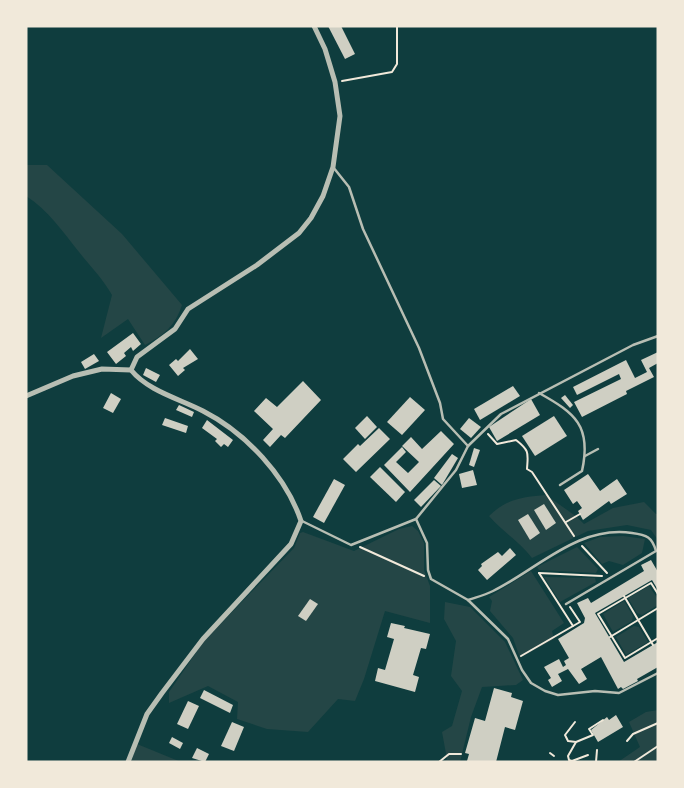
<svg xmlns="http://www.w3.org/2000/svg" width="684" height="788" font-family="'Source Sans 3',sans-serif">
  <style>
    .green { fill: #244646 }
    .building { fill: #cfcfc3 }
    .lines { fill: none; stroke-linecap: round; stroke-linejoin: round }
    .path { stroke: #f1e9da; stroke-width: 2 }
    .service { stroke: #b8beb3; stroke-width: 2.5 }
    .minor { stroke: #b8beb3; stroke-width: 5 }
  </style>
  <rect width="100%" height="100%" fill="#0f3d3e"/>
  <g class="green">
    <path d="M26,165H47L122,234L182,305C176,325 163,336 145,345L128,319L101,338L112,295C103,279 91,267 79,252C63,232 48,210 26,196Z"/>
    <path d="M546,495L577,517L584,524L613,508L644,502L656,514H658V540L651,530L627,525L588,531L532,558C520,542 503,532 489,516C506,499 523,497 546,495Z"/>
    <polygon points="412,526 418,531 424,543 424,570 430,586 430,623 385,611 364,679 355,701 338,699 308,732 267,729 237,719 238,702 208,686 169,703 169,692 204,641 294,548 300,533 303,532 354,551 399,529"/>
    <polygon points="623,536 645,539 642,553 623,565 609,561 602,564 584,543 600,537"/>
    <polygon points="577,547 598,569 596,573 539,570 537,567"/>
    <polygon points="531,571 564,623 552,631 554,639 520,658 513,638 490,611 492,601 489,597"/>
    <polygon points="544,577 595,578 596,582 560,602"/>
    <polygon points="649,586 658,599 658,605 642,615 637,613 628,598"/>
    <polygon points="624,601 633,616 632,621 613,632 603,614"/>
    <polygon points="445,602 470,607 505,642 523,680 516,685 482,687 471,717 460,762 444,762 447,759 442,732 452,726 462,691 451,676 456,641 444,619"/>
    <polygon points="634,626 639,627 648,642 626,655 616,637"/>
    <polygon points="658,710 658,762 618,762 640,747 629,722 646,712"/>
    <polygon points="137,744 181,762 131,762"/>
  </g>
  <g class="building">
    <polygon points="328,26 341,26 355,54 345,59"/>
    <polygon points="133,333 141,344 133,351 131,347 124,353 126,356 116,364 107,352"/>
    <polygon points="190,349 198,359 183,368 185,370 178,376 169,365 176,359 178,361"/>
    <polygon points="658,352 658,363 649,368 654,377 626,391 627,394 582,417 574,402 621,379 619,374 577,395 573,387 626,360 635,378 647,372 641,360"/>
    <polygon points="94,354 99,361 85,369 81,362"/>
    <polygon points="146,368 160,375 156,382 143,375"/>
    <polygon points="303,381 321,400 285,438 281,435 270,447 263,440 273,429 254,411 266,398 277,407"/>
    <polygon points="513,386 520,396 480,420 474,409"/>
    <polygon points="111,393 121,399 113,413 103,408"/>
    <polygon points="565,395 573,405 570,408 561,398"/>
    <polygon points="410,397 425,410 402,435 387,422"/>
    <polygon points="531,399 540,415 497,441 489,427"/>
    <polygon points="179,405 194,412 192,417 176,410"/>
    <polygon points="367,416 377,427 365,439 355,428"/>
    <polygon points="554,416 567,436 535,456 522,436"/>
    <polygon points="165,418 188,426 186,433 162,425"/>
    <polygon points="469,418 481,427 471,438 460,429"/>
    <polygon points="207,420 233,440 228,447 224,444 221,447 215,441 217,439 202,428"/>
    <polygon points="379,428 390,439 356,472 343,459 358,444 360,446"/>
    <polygon points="441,431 454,444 410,492 384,465 402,447 406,452 396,462 408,473 419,462 402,446 411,437 422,449"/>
    <polygon points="474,448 480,450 474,467 469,465"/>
    <polygon points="452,454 458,458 442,485 434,478"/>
    <polygon points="380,467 405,492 396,502 370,477"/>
    <polygon points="473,470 477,485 462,488 459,474"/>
    <polygon points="588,474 600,491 617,479 627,494 611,504 609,501 583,520 578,511 582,508 577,501 573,504 564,490"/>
    <polygon points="334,479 345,485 324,523 313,517"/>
    <polygon points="434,480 441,486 421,507 414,500"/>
    <polygon points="544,504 556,523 546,530 534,510"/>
    <polygon points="528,514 540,533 530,540 518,520"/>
    <polygon points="510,548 516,555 487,580 478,570 482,566 481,564 498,552 502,556"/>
    <polygon points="651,560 658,572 658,590 652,580 595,613 624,662 658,642 658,667 637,679 638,681 623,689 621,687 618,689 601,657 581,669 587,679 579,684 568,669 558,674 562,681 552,687 548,680 551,678 544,667 559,659 563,667 566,665 564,661 569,658 558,639 584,623 585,618 577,603 588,598 591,603 644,571 641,565"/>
    <polygon points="310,599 318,604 306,621 298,616"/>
    <polygon points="391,623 405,626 404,628 430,634 426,649 421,648 413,675 419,677 415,692 375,681 378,668 385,670 394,639 387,637"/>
    <polygon points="494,688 512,693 511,697 523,701 515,730 505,727 496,762 467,761 469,754 465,753 475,718 485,721"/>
    <polygon points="204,690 233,705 230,713 200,698"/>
    <polygon points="188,701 199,706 188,729 177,724"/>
    <polygon points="616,715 623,727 598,742 591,730 607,717 609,720"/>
    <polygon points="232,722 244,727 234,751 221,746"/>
    <polygon points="172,737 183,743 180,749 169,743"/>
    <polygon points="197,748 209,754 205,762 192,758"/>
  </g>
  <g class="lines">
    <g class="path">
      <polyline points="342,81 392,72 397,64 397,26"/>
      <path d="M488,434L497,444L516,440C530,451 528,453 527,469L532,472L574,536"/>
      <polyline points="566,522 580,514"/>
      <polyline points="582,546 607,573"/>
      <polyline points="360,547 424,576"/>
      <polyline points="539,573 602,576"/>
      <polyline points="539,573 573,626"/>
      <polyline points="658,594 651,583 598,614 625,658 658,638"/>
      <polyline points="624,596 653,645"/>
      <polyline points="610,637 658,608"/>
      <polyline points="521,656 580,622 570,607"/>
      <polyline points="575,722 565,735 568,741 576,742 568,756 569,760 572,761 588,755"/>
      <polyline points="627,741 633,734 658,723"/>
      <polyline points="576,742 593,735 589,729 603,720"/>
      <polyline points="550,753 554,756"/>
      <polyline points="439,762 449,754 461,754"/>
      <polyline points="596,762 597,750"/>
      <polyline points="634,762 658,746"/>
    </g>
    <g class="service">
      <polyline points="333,167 349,187 363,229 419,348 440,403 443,419 468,446"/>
      <path d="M539,393C575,413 592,426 582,471L560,485"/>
      <polyline points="585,456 598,449"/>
      <polyline points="416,519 456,470 468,446 501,414 633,345 658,336"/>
      <polyline points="302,521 351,545 416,519 427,543 428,570 431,579 468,600 508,639 522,670 531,683 545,691 558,695 595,691 619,693 658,673"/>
      <path d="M468,600C477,597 485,595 493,591C538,569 578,525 632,533C647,535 652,537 656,551L566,604"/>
    </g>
    <g class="minor">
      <polyline points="131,370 137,357 175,329 188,309 257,265 299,233 311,218 323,196 333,167 340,116 335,82 325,49 314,26"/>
      <path d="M26,396L73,376L102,369L131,370C148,391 180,399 203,411C246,433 286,476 301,521L291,544L203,639L162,693L147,714L128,762"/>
    </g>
  </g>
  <rect width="684" height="788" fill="none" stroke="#f1e9da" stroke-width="55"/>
</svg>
